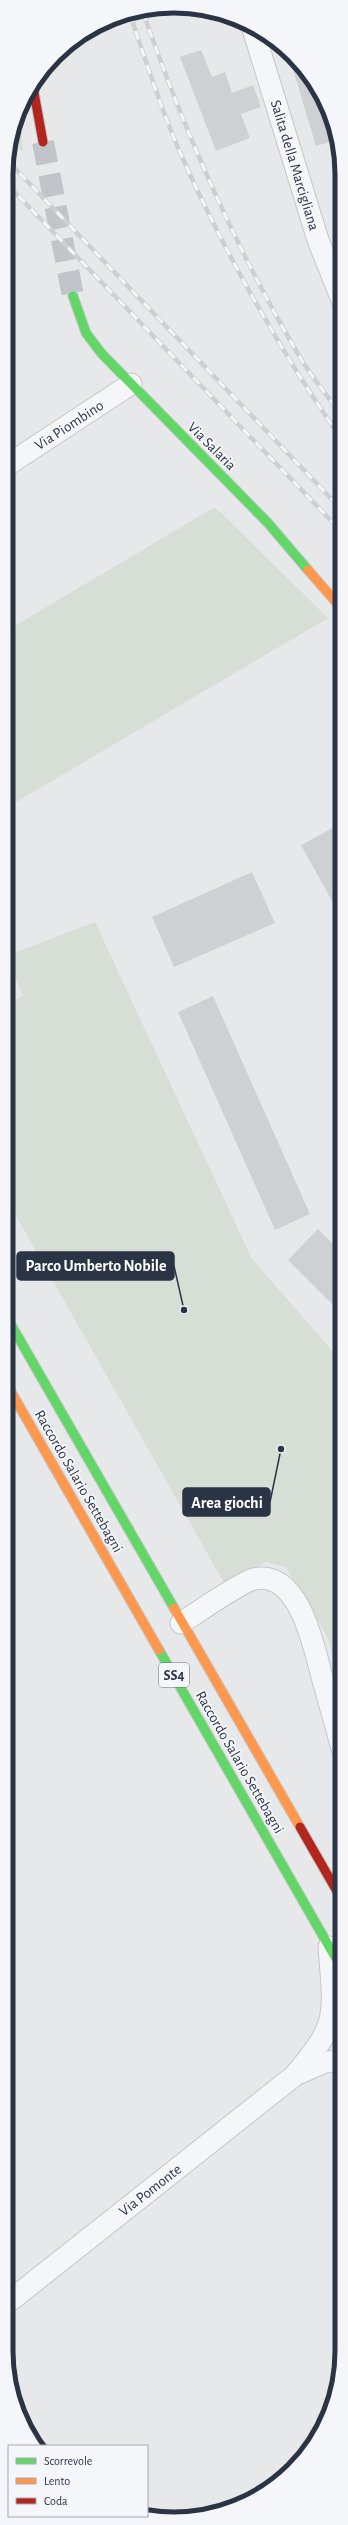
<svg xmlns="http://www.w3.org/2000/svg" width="348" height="2525" font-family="'Alegreya Sans',sans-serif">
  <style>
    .green { fill: #d6ded6 }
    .building { fill: #ced0d3 }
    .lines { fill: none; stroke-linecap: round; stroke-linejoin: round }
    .secondary-tunnel { stroke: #c1c4c9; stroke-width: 22; stroke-dasharray: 22 11; stroke-linecap: butt }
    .street-casing { stroke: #c4c6c8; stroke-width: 23 }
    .fast-casing { stroke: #c4c6c8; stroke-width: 11 }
    .slow-casing { stroke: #c4c6c8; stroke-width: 11 }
    .jam-casing { stroke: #c4c6c8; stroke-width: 11 }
    .street { stroke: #f5f6f7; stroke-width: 21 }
    .fast { stroke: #63d668; stroke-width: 9 }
    .slow { stroke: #ff974d; stroke-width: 9 }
    .jam { stroke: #b3261e; stroke-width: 9 }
    .rail-casing { stroke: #cecfd2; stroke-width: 4.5 }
    .rail { stroke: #f4f6f9; stroke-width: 3; stroke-dasharray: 9; stroke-linecap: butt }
    .labels { text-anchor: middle; stroke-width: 3.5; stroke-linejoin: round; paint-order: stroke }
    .shield { fill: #f4f6f9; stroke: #676e7b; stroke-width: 1 }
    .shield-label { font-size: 14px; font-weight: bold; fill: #2b3445 }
    .street-label { font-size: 15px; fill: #2b3445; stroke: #f4f6f9 }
    .rim { fill: none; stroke: #2b3445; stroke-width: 5 }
    .leader { fill: none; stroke: #2b3445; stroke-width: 1.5 }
    .callout-dot { fill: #2b3445; stroke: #f4f6f9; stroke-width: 1.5 }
    .callout { fill: #2b3445; stroke: #2b3445; stroke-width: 1.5 }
    .callout-label { font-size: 16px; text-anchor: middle; font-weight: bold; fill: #fff }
  </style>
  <rect width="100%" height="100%" fill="#e6e8ea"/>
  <g class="green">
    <polygon points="20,111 23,152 12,141"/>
    <polygon points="215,507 328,618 6,808 6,631"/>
    <polygon points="95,922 252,1259 342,1362 342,1696 328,1638 286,1567 265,1562 227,1588 6,1198 6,1004 23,996 6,956"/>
  </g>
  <g class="building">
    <polygon points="201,50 212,77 225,72 232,93 253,85 261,107 241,114 250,138 216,151 180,57"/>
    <polygon points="291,54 325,100 336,140 316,146 289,56"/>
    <polygon points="342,823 342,919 301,845"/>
    <polygon points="252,872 275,923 174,967 152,917"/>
    <polygon points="213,996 310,1214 275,1230 178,1012"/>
    <polygon points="318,1229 342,1253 342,1314 288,1260"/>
  </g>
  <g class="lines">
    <polyline class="secondary-tunnel" points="43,142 73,296"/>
    <g class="street-casing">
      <g id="street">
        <polyline points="253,29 318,240 342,300"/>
        <polyline points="6,466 131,384"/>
        <path d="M181,1623C197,1613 239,1583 254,1579C299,1569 314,1647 322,1677C329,1701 335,1724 342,1748"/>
        <polyline points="300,2073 325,2062 342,2061"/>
        <path d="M6,2304L294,2076C340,2023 334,2014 329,1947"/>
      </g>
    </g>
    <g class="fast-casing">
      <g id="fast">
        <polyline points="73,296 86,333 102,354 268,523 308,570"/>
        <polyline points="6,1316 174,1608"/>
        <polyline points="159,1650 342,1969"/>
      </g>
    </g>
    <g class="slow-casing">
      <g id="slow">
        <polyline points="308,570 342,609"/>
        <polyline points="6,1383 159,1650"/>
        <polyline points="174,1608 300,1827"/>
      </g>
    </g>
    <g class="jam-casing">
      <g id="jam">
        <polyline points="33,87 43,142"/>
        <polyline points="300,1827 342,1900"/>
      </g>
    </g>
    <use href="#street" class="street"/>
    <use href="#fast" class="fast"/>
    <use href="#slow" class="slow"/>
    <use href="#jam" class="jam"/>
    <g class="rail-casing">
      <g id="rail">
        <path d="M143,12C184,130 234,245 298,354C310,375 327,395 342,416"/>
        <path d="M130,14C145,59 160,106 179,150C224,252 279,349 342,440"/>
        <polyline points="7,160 342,510"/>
        <polyline points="6,183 342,532"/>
      </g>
    </g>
    <use href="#rail" class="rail"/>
  </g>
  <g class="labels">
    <rect class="shield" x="159" y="1663" width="30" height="24" rx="3"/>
    <g class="shield-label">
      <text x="174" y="1680">SS4</text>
    </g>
    <g class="street-label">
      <text transform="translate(295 165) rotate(73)" y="5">Salita della Marcigliana</text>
      <text transform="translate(69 425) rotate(-33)" y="5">Via Piombino</text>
      <text transform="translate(212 446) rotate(45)" y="5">Via Salaria</text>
      <text transform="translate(79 1481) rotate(60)" y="5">Raccordo Salario Settebagni</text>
      <text transform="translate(240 1762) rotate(60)" y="5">Raccordo Salario Settebagni</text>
      <text transform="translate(150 2190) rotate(-38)" y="5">Via Pomonte</text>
    </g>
  </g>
  <path d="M0 0H348V2525H0ZM174 13H174A161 161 0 0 1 335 174V2351A161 161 0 0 1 174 2512H174A161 161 0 0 1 13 2351V174A161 161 0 0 1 174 13Z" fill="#f4f6f9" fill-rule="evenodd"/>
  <path class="rim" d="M174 13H174A161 161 0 0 1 335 174V2351A161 161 0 0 1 174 2512H174A161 161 0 0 1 13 2351V174A161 161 0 0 1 174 13Z"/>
  <path class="leader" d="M184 1310L174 1266M281 1449L270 1502"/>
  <g class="callout-dot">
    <circle cx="184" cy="1310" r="4"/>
    <circle cx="281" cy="1449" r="4"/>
  </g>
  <g class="callout">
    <rect x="17" y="1252" width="157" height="28" rx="4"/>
    <rect x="183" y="1488" width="87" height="28" rx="4"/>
  </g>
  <g class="callout-label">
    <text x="96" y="1271">Parco Umberto Nobile</text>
    <text x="227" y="1508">Area giochi</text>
  </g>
  <rect x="8" y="2445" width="140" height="72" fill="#f4f6f9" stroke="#a4a8b1"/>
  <rect x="16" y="2458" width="20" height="6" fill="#63d668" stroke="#a4a8b1"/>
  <text x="44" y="2465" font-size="12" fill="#2b3445">Scorrevole</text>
  <rect x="16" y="2478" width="20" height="6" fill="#ff974d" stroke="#a4a8b1"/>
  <text x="44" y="2485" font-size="12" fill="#2b3445">Lento</text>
  <rect x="16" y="2498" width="20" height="6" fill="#b3261e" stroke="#a4a8b1"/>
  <text x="44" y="2505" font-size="12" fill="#2b3445">Coda</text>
</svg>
